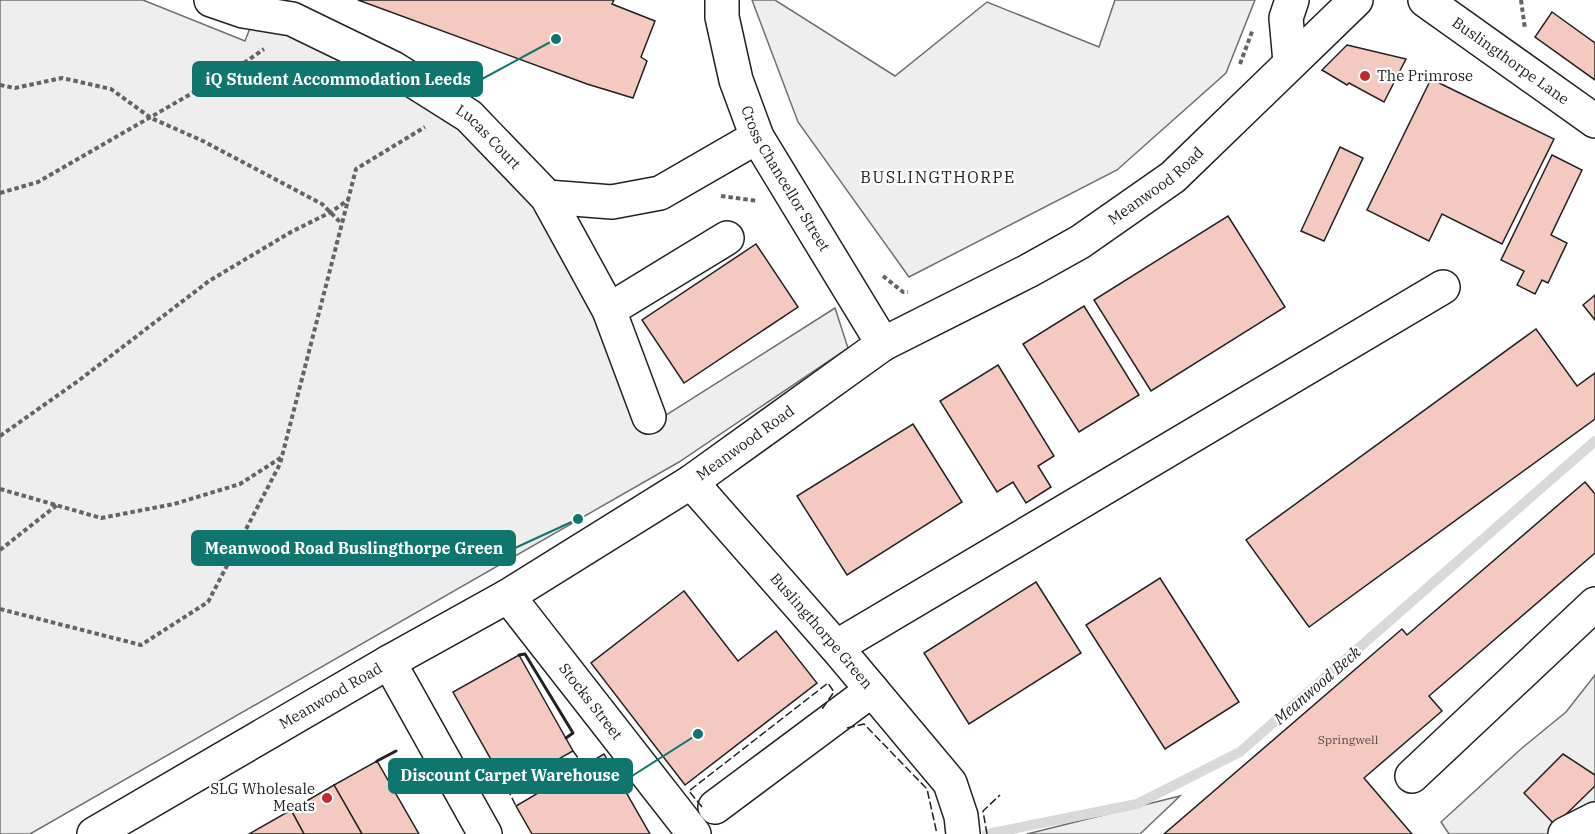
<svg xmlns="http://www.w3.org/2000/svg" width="1595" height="834" font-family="'IBM Plex Serif',serif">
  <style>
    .green { fill: #eee; stroke: #6f6f6f; stroke-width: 1.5 }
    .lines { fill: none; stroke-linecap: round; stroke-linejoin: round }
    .stream { stroke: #d9d9d9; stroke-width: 10 }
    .building { fill: #f3c9c0; stroke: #222; stroke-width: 1.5 }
    .minor-casing { stroke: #222; stroke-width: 36 }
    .path { stroke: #646464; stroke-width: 4; stroke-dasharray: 4.5 3; stroke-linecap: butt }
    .minor { stroke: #fff; stroke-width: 33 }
    .fence { stroke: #222; stroke-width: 1.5; stroke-dasharray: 8 3; stroke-linecap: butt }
    .wall { stroke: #222; stroke-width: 3 }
    .poi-dot { fill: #c62828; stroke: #fff; stroke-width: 2 }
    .labels { text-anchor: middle; stroke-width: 4.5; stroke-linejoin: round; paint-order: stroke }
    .number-label { font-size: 12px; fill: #564c4a }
    .street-label { font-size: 15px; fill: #222; stroke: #fff }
    .poi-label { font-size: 15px; fill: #222; stroke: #fff; text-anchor: start }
    .neighbourhood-label { font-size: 16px; letter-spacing: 1.5px; fill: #222; stroke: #fff }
    .water-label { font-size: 16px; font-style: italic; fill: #222; stroke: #fff }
    .leader { fill: none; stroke: #0f766e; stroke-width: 2 }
    .callout-dot { fill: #0f766e; stroke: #fff; stroke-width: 2 }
    .callout { fill: #0f766e; stroke: #0f766e; stroke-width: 2 }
    .callout-label { font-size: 16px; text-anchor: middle; font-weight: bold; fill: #fff }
  </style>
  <rect width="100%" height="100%" fill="#fff"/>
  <g class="green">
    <polygon points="0,0 143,0 245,41 255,15 381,74 458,122 556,225 594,313 641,431 835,308 848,348 679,462 30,834 0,834"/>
    <polygon points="752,0 775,0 895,76 987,2 1099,47 1115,0 1255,0 1226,73 1117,170 909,277 798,122"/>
    <polygon points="1595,675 1595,806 1583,834 1449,834 1441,822 1522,748 1566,712"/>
    <polygon points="1180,796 1140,834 1027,834"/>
  </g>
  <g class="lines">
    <polyline class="stream" points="987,834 1137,804 1240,752 1595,441"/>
  </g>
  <g class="building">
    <polygon points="358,0 614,0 612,4 655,21 641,57 647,61 633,98 587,84"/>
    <polygon points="1552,12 1595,43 1595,80 1535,37"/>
    <polygon points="1347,45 1406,59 1384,102 1349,83 1347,85 1322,70"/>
    <polygon points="1431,79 1554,139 1502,244 1442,214 1429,241 1367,210"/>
    <polygon points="1340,147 1363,158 1324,241 1301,231"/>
    <polygon points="1552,155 1582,170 1551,235 1567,243 1548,283 1542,280 1535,294 1517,285 1524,271 1501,260"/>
    <polygon points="1228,216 1285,307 1151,391 1094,300"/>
    <polygon points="756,244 798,307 684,383 642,320"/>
    <polygon points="1595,295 1595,320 1583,305"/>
    <polygon points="1084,306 1139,395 1079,432 1023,344"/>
    <polygon points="1536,329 1577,386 1595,373 1595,419 1309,627 1246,540"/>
    <polygon points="998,365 1054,456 1038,466 1051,487 1026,503 1013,482 997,492 940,401"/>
    <polygon points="913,424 962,502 847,575 797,496"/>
    <polygon points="1585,482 1595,494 1595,553 1429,696 1442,711 1364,778 1412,834 1164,834 1402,629 1407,635"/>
    <polygon points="1160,578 1239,702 1165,749 1086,625"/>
    <polygon points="1036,582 1081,653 969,724 924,653"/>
    <polygon points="684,591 738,661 776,631 817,683 685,785 591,663"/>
    <polygon points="519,655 573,751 507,788 453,692"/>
    <polygon points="604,754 650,834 532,834 516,806"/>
    <polygon points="1563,754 1595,775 1595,786 1555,825 1524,793"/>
    <polygon points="377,761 419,834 362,834 334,785"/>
    <polygon points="334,785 362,834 304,834 291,810"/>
    <polygon points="291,810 304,834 249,834"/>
  </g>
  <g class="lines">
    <g class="minor-casing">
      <g id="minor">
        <path id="s1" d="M211,0L243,11L292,19L393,68L469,116L547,197L609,310L649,417"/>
        <path id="s2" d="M722,0V17L736,80L757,137L883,344"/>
        <path id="s3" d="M1425,0L1595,121"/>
        <polyline points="1290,62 1286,18 1292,0"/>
        <polyline points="547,197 612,202 660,193 757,137"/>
        <polyline points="609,310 727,238"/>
        <path id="s4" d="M691,482L836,647L950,783L961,816L963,834"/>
        <path id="s5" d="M508,596L694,834"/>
        <polyline points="836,647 1443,287"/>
        <polyline points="389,662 485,834"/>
        <polyline points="1412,776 1595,604"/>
        <polyline points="715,807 872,690"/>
        <path id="s6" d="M94,834L389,662L508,596L691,482L883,344L1028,271L1080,242L1173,177L1356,0"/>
        <polyline points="1565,834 1595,819"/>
      </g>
    </g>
    <g class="path">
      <polyline points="1521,0 1525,29"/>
      <polyline points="1240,64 1253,29"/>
      <polyline points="0,85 15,88 62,78 111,89 151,118 203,141 322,204 341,223"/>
      <polyline points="0,193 38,182 241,65 264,49"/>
      <polyline points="721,196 758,201"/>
      <polyline points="883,276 903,292 908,292"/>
      <polyline points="0,436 78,381 209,281 291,232 331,212 348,200"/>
      <polyline points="0,489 101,518 174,504 240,484 282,457"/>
      <polyline points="0,550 57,505"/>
      <polyline points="0,609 141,645 208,602 280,464 356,169 425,127"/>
    </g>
    <use href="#minor" class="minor"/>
    <g class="fence">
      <polyline points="847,728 864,724 927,789 937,834"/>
      <polyline points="573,751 584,766"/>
      <polyline points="507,788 516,806"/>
      <polyline points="702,807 689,791 828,683 834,692 822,709"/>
      <polyline points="987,834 983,811 1000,795"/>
    </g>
    <g class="wall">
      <polyline points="519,655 525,654 573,733 566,738"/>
      <polyline points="377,761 396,751"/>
    </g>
  </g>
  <g class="poi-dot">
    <circle cx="1365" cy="76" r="6"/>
    <circle cx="327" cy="798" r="6"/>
  </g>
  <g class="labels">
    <g class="number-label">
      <text x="1348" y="744">Springwell</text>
    </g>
    <g class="street-label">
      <text dy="5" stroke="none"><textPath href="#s3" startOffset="105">Buslingthorpe Lane</textPath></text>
      <text dy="5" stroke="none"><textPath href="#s1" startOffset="314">Lucas Court</textPath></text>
      <text dy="5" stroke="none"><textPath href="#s2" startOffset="192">Cross Chancellor Street</textPath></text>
      <text dy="5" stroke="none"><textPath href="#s6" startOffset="1246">Meanwood Road</textPath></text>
      <text dy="5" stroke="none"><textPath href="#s6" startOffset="760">Meanwood Road</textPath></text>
      <text dy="5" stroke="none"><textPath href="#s4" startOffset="198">Buslingthorpe Green</textPath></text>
      <text dy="5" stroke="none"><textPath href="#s6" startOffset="274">Meanwood Road</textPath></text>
      <text dy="5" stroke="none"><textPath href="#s5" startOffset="134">Stocks Street</textPath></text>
    </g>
    <g class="poi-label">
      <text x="1377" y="81">The Primrose</text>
      <text x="315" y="794" text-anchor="end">SLG Wholesale<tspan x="315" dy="17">Meats</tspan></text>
    </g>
    <g class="neighbourhood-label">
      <text x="938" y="183">BUSLINGTHORPE</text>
    </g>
    <g class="water-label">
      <text transform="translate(1317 685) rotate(-41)" y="6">Meanwood Beck</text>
    </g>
  </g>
  <path class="leader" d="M556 39L482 79M578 519L515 548M698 734L632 776"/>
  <g class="callout-dot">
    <circle cx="556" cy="39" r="6"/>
    <circle cx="578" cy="519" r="6"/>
    <circle cx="698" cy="734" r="6"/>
  </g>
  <g class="callout">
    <rect x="193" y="62" width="289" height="34" rx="6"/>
    <rect x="192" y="531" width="323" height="34" rx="6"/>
    <rect x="389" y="759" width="243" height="34" rx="6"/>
  </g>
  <g class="callout-label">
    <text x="338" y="85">iQ Student Accommodation Leeds</text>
    <text x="354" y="554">Meanwood Road Buslingthorpe Green</text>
    <text x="510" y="781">Discount Carpet Warehouse</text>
  </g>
</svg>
